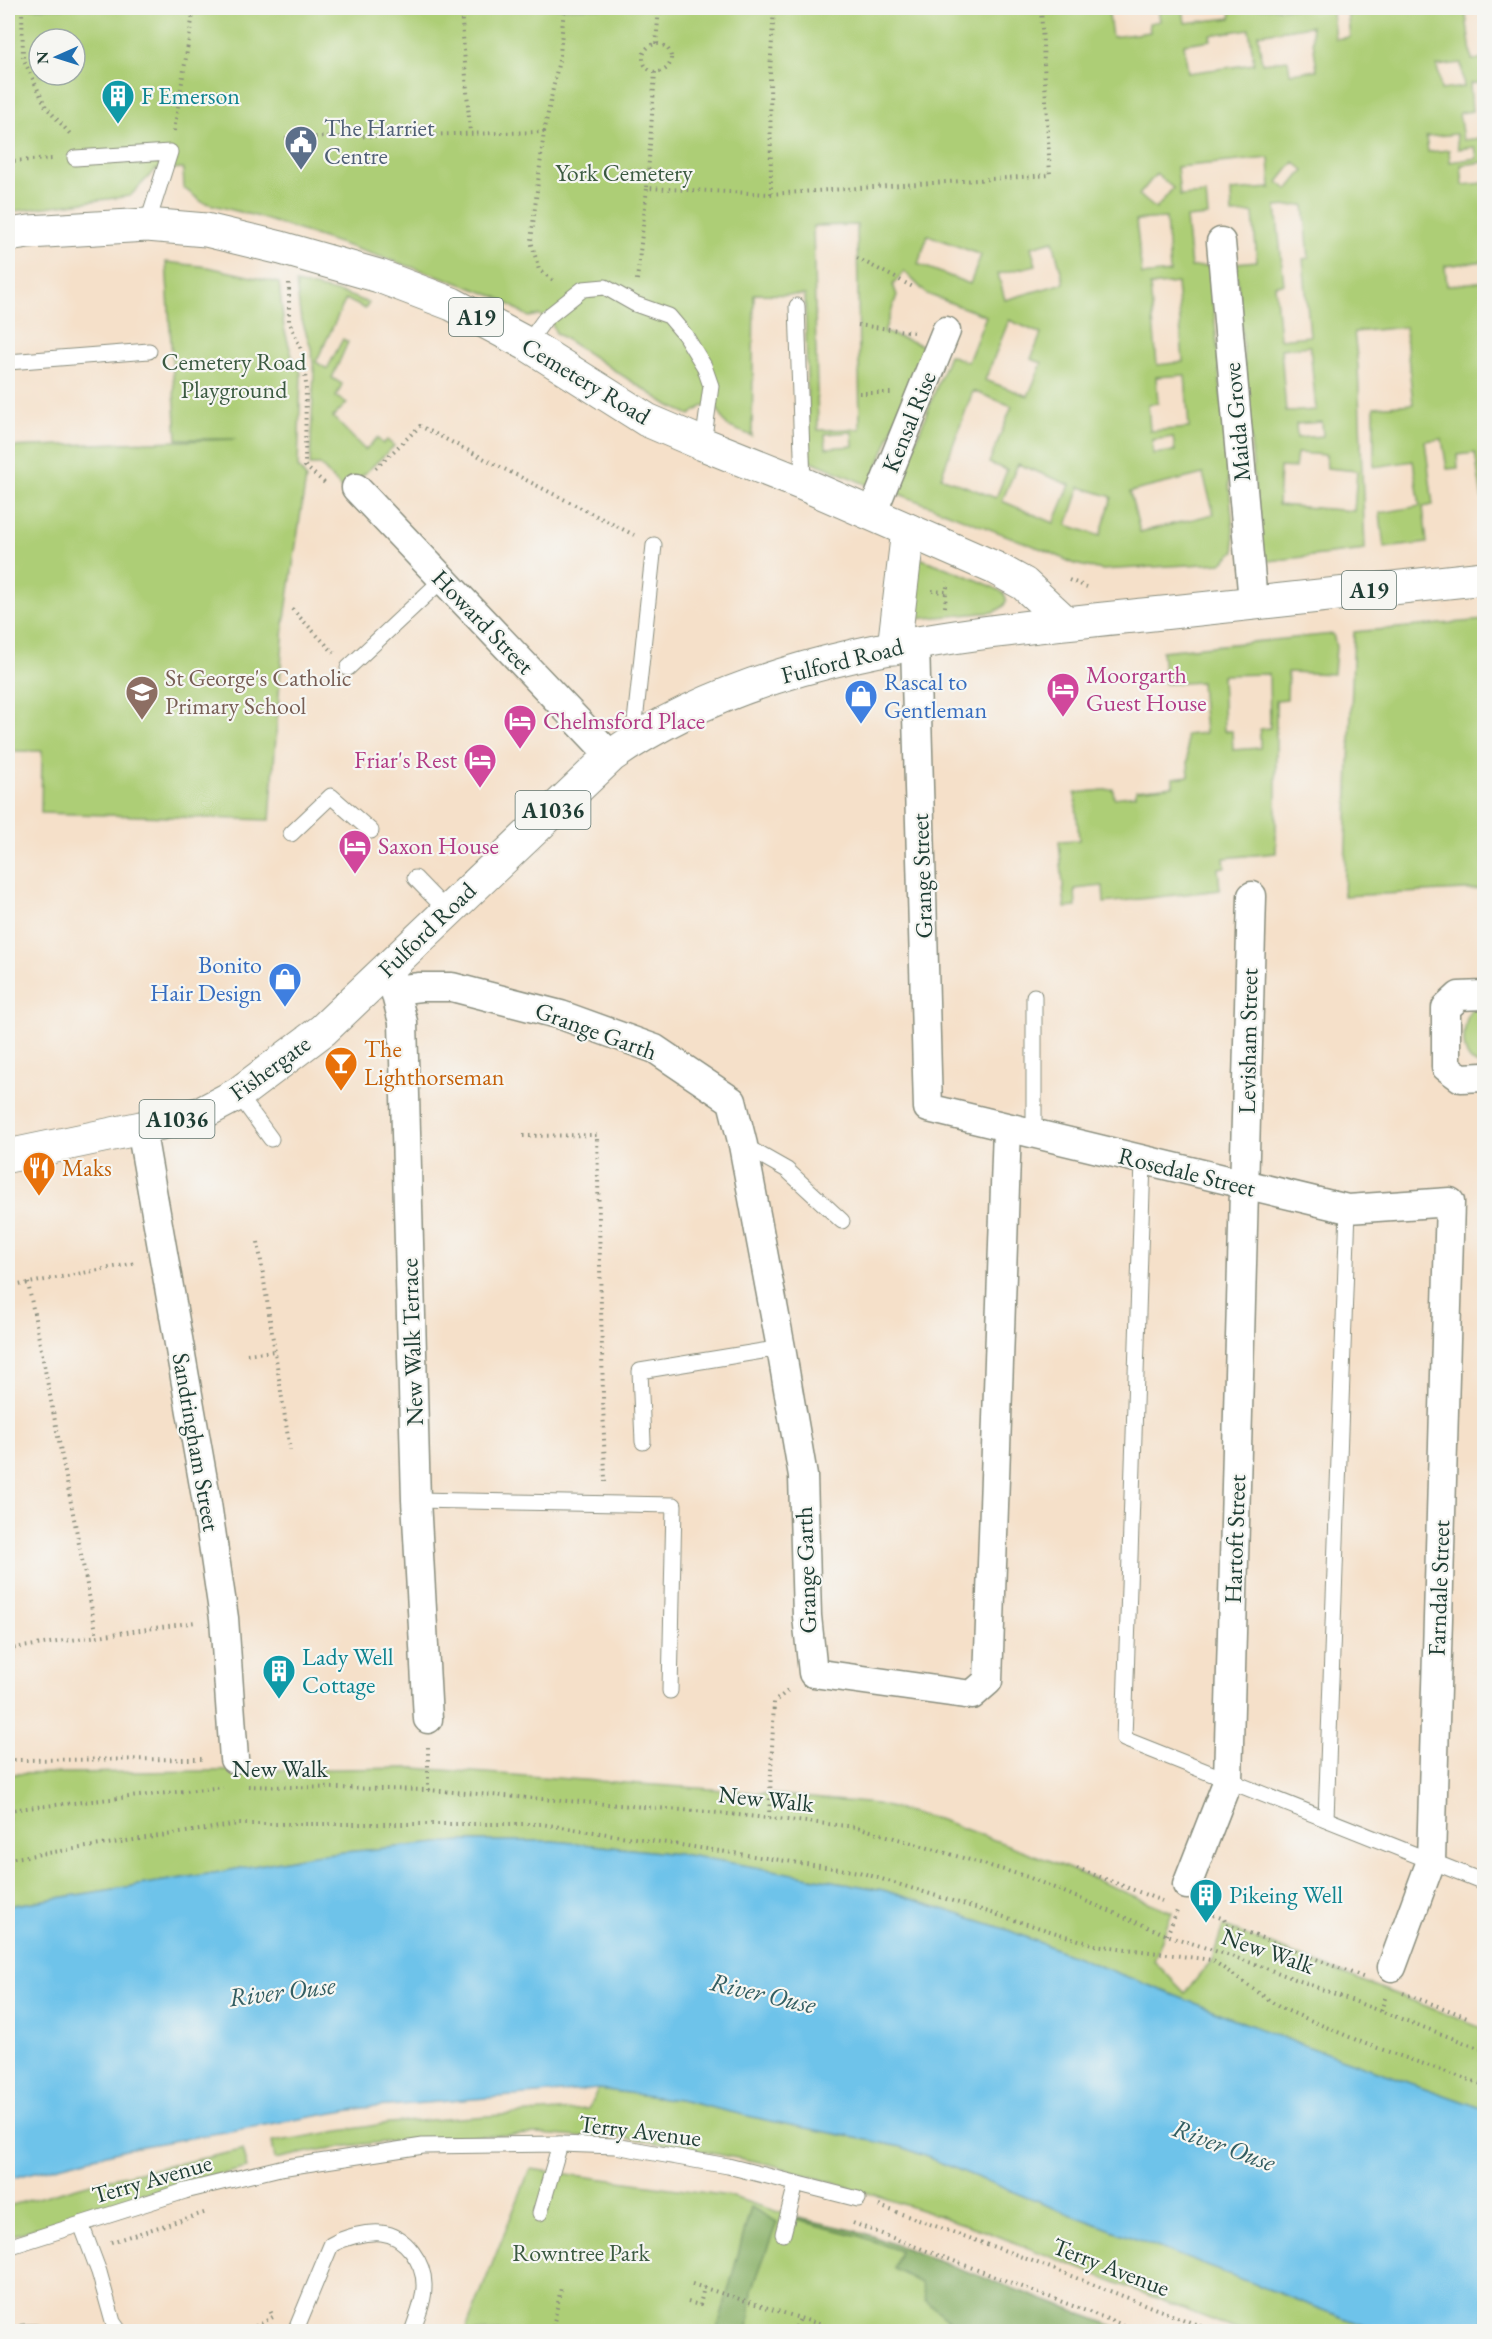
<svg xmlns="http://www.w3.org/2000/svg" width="1492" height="2339" font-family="'EB Garamond',serif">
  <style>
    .green { fill: #adce76; stroke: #668655; stroke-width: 1.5; fill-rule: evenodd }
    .forest { fill: #8ab167; stroke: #54774e; stroke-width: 1.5 }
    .water { fill: #6ec3ea; stroke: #46808f; stroke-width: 1.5 }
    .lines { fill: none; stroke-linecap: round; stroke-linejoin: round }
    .service-casing { stroke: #8a8e7e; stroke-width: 17 }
    .minor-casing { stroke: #8a8e7e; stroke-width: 31 }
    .primary-casing { stroke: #8a8e7e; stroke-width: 35 }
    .path { stroke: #8a8e7e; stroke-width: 4; stroke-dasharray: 1.5 4.5; stroke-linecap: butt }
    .service { stroke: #fff; stroke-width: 15 }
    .minor { stroke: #fff; stroke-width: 28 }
    .primary { stroke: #fff; stroke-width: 33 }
    .labels { text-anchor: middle; stroke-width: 4.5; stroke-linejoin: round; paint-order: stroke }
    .shield { fill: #f6f6f2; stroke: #60746d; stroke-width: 1.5 }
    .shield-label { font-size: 22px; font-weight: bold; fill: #1f3d34 }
    .culture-label { font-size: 24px; fill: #0d838f; stroke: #f6f6f2; text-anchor: start }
    .service-label { font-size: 24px; fill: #4e5e75; stroke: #f6f6f2; text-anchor: start }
    .park-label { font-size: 24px; fill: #3b5a41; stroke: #f6f6f2 }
    .street-label { font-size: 24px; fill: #1f3d34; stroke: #f6f6f2 }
    .hotel-label { font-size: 24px; fill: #b23c85; stroke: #f6f6f2; text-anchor: start }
    .education-label { font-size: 24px; fill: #785e54; stroke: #f6f6f2; text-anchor: start }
    .shop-label { font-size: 24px; fill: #366cbe; stroke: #f6f6f2; text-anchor: start }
    .food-label { font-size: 24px; fill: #c56008; stroke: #f6f6f2; text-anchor: start }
    .water-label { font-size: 26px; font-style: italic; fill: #335e62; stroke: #f6f6f2 }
  </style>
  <rect width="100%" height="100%" fill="#f6f6f2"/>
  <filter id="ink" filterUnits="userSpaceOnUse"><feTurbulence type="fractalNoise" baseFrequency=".0167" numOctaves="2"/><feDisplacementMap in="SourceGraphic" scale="12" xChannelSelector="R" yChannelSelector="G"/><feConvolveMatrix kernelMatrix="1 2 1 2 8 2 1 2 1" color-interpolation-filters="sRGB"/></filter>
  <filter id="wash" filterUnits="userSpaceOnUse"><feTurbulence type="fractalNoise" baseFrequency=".008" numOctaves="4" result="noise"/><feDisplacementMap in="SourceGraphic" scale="24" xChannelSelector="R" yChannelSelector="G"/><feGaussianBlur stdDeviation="1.35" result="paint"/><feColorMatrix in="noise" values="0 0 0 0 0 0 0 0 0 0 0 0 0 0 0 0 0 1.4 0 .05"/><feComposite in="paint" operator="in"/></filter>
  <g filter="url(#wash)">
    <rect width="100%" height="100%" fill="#f5e0c9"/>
    <g class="green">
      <path d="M8,8H1108L1112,37L1150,32L1149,23L1160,21L1158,8H1183L1185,23L1231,18L1230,8H1465L1472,60L1484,59V82L1470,84L1472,111L1459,113L1463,140L1484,138V162L1461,165L1463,185L1484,183V261L1445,266L1447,286L1484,281V498H1482L1475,453L1457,455L1458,468L1447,469L1442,439L1425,441L1433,505L1423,507L1427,543L1384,548L1380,513L1420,506L1413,461L1374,467V407L1413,404L1405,327L1354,332L1358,366L1365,550L1269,561L1260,553L1236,263L1257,261L1253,213L1232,214L1231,191L1271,188L1269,158L1177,167L1180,196L1206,194L1208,216L1186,218L1191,267L1210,266L1235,551L1221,563L1102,570L1074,564L1052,553L899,494L897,490L949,355L968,362L986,316L927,294L904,271L893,285L897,295L884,332L925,346L870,486L809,460L805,295L754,294L752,436L727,426L718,410L703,406L690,415L670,406L556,333L551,322L540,315L529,317L499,298L442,277L259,217L202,202L184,188L183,168L155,170L130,196L8,212ZM1347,10L1350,37L1335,39L1332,11ZM1311,26L1317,70L1290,73L1288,60L1262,63L1258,34ZM1249,29L1254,64L1188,73L1184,44L1211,40L1210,35ZM39,39H75V75H39ZM1461,63L1464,87L1441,90L1437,66ZM1456,134L1458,149L1475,147L1477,158L1450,162L1449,150L1428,152L1426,137ZM1294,162L1304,170L1288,190L1278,182ZM1156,174L1173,188L1156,209L1139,195ZM1304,205L1309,258L1303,259L1310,336L1280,339L1275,285L1284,284L1276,207ZM1166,218L1170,272L1142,275L1136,220ZM857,225L860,429L818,430L813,226ZM928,235L981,255L970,284L918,264ZM1053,241L1064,283L1005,300L998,274L1036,265L1031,247ZM1177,283L1183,362L1157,365L1150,286ZM1009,320L1041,334L1031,359L1042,363L1028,396L985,380ZM1310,346L1316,410L1286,412L1281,349ZM1185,375L1189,428L1150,431L1148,404L1158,403L1156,377ZM973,391L1012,406L989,463L1007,470L996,498L941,477ZM1322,422L1323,436L1297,438L1296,424ZM852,432L853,446L826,448L825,434ZM1173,437L1175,451L1153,454L1152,440ZM1297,453L1326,455L1327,468L1357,471L1354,511L1278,505L1280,467L1295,468ZM1018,464L1070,485L1054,523L1002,501ZM1203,474L1214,514L1140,532L1130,492ZM1080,487L1112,497L1100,536L1067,525Z"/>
      <polygon points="166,262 208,267 279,283 284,328 292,356 301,373 298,467 306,478 284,625 270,820 41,813 42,751 8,751 8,447 236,439 177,439"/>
      <polygon points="296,283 345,294 369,303 365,309 346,299 316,362 327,369 343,339 348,342 332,378 342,384 336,397 347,403 333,417 365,450 377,438 383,444 387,440 394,446 345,492 320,465 310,465 314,371 311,348 300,314"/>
      <path d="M917,557C932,563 997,585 1004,594C1010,603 1001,609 994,612L915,619V615H911Z"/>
      <polygon points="1484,620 1484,889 1344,896 1354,632"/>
      <path d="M1333,634L1336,647L1334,674L1288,672L1287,699L1276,700V853L1224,858L1225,867L1218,868L1220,890L1104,903L1103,886L1075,889L1076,907L1065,908L1059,841L1079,840L1075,793L1113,789L1114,798L1136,795V790L1173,786V778L1189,776L1186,735L1205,733L1201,682L1165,684L1162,651ZM1269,674L1270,728L1260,729V748L1233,750L1232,731H1224L1222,675Z"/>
      <path d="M1484,1005V1067H1483C1479,1065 1473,1063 1470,1060C1460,1048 1464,1022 1471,1009Z"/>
      <polygon points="414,1768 725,1790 876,1804 941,1820 1053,1862 1172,1912 1154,1961 1185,1993 1212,1960 1223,1926 1484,2029 1484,2109 1278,2036 1005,1929 883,1890 687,1855 554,1841 461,1841 313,1855 220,1872 8,1906 8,1774"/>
      <polygon points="598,2089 679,2100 766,2120 902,2147 1046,2205 1379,2331 1240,2331 985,2231 875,2195 769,2164 669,2145 627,2138 578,2137 541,2134 444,2137 363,2144 319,2150 275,2159 272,2142 389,2123 588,2109"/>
      <polygon points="242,2150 247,2168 166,2188 8,2237 8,2206 102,2180"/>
      <polygon points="530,2169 729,2196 794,2217 861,2232 1127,2331 465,2332"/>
    </g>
    <g class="forest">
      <polygon points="751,2207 777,2222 752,2290 748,2331 717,2331"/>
      <polygon points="794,2217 861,2232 1127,2331 968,2331 965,2324 950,2321 925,2300 921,2283 894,2269 900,2251 859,2236 793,2219"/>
    </g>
    <polygon class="water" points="461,1841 554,1841 687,1855 883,1890 1005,1929 1278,2036 1484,2109 1484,2331 1379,2331 1046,2205 902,2147 766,2120 679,2100 599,2089 363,2108 126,2149 8,2179 8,1906 220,1872 313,1855"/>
  </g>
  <g filter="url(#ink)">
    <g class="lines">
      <g class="service-casing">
        <g id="service">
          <polyline points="75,158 170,152 147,225"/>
          <polyline points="797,306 803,484"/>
          <polyline points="527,344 545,319 583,289 605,287 635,304 669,316 685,335 704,366 711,386 703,444"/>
          <polyline points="8,362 149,351"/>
          <polyline points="348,668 443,579"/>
          <polyline points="633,740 654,545"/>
          <polyline points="291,834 331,796 371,831"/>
          <polyline points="415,878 447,911"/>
          <polyline points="238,1094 271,1139"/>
          <polyline points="1034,1135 1034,996"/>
          <polyline points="743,1145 787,1170 842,1221"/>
          <polyline points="1143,1161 1124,1739 1484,1882"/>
          <polyline points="643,1442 640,1371 781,1348"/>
          <polyline points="416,1500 674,1505 670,1691"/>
          <polyline points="1326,1819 1348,1209"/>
          <polyline points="540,2213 560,2144"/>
          <polyline points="81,2224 99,2272 113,2322 120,2332"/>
          <polyline points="783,2234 796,2184"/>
          <polyline points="8,2247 185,2191 280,2168 423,2146 560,2144 615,2146 728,2166 858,2199"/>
          <polyline points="23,2332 36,2332"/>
          <path d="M295,2332L331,2245C345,2237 364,2232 381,2233C406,2235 425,2264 424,2287C424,2302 417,2317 412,2332"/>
        </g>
      </g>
      <g class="minor-casing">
        <g id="minor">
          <polyline points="1221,242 1253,602"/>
          <polyline points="356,488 611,756"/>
          <polyline points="872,514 946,331"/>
          <polyline points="915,644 928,1108 1348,1209 1450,1202 1431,1861 1392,1967"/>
          <polyline points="390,972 403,1022 416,1500 428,1719"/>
          <polyline points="395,990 420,987 452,987 561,1015 655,1049 732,1101 743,1145 781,1348 803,1476 807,1616 813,1673 972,1695 988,1681 1007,1128"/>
          <polyline points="1484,995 1459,996 1446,1008 1446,1067 1461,1078 1484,1077"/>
          <polyline points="141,1128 206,1497 224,1618 234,1759"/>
          <polyline points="1187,1885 1228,1780 1252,896"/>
        </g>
      </g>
      <g class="primary-casing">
        <g id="primary">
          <polyline points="8,235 29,232 147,225 206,230 281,248 379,276 452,304 527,344 647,420 703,444 803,484 995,568 1024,584 1065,622"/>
          <polyline points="894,648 908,530"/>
          <path d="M8,1156L141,1128L202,1113L238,1094L323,1030L611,756C760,651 966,633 1143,615C1257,603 1371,590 1484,578"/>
        </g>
      </g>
      <g class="path">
        <polyline points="22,8 23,58 46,107 72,136"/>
        <polyline points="461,8 470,133"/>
        <circle cx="657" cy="58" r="14"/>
        <polyline points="656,44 659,8"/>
        <polyline points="655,72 647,188 771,194 1050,175 1041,8"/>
        <polyline points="174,131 194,8"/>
        <polyline points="544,132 560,55 564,8"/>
        <polyline points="285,138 544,132 531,241 539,270 556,282"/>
        <polyline points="8,161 53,159"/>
        <polyline points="771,194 770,71 774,8"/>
        <polyline points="857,258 913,287"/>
        <polyline points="637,280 647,188"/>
        <polyline points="289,283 289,321 303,354 306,384 305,466 327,485"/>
        <polyline points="858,325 913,332"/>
        <polyline points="859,393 891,393"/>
        <polyline points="376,468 420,426 634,535"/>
        <polyline points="1069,580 1087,587"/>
        <polyline points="932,591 946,592 948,582"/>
        <polyline points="945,607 946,592"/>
        <polyline points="292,609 334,653"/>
        <polyline points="523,1136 597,1135 605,1482"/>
        <polyline points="258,1242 290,1450"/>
        <polyline points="28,1283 97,1636"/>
        <polyline points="8,1287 136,1263"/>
        <polyline points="247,1354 275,1351"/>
        <polyline points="8,1649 196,1622"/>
        <polyline points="428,1747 428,1790"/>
        <polyline points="8,1760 205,1759"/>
        <polyline points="248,1786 428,1790 708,1812 857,1827 1028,1877 1167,1935 1255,1964 1484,2050"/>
        <polyline points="8,1810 223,1787"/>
        <polyline points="769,1818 774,1702 790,1689"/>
        <polyline points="8,1859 239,1824 541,1824 859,1872 1095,1945 1212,1960 1279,2007 1366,2044 1484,2085"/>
        <polyline points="1077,1868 1162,1901"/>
        <polyline points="1202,1911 1224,1919 1226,1924 1365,1978"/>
        <polyline points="1167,1935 1177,1911"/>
        <polyline points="1403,1993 1470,2018"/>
        <polyline points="1381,2011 1386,1995"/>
        <polyline points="879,2206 1009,2252 1216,2332"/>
        <polyline points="853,2223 1142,2332"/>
        <polyline points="111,2242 207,2212"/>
        <polyline points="692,2284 844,2332"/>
        <polyline points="688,2302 700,2305 704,2287"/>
        <polyline points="172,2332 174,2324"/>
        <polyline points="245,2332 273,2317 270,2310"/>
        <polyline points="261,2332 272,2326"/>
        <polyline points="552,2332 561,2288"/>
        <polyline points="793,2332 800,2319"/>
      </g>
      <use href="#service" class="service"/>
      <use href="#minor" class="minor"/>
      <use href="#primary" class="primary"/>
    </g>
  </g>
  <defs>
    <g id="building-pin" transform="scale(1.725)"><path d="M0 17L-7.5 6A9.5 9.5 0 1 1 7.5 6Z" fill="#0f9aa8" stroke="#f6f6f2"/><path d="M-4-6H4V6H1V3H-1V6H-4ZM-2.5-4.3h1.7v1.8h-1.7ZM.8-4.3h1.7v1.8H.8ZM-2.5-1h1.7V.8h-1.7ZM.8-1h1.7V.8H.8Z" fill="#fff"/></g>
    <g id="civic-pin" transform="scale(1.725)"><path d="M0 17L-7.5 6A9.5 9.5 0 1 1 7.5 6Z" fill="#5c6f8a" stroke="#f6f6f2"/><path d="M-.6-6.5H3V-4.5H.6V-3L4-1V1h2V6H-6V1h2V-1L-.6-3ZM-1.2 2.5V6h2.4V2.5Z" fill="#fff"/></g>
    <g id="hotel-pin" transform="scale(1.725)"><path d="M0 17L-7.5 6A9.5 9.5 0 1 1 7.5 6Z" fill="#d1479c" stroke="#f6f6f2"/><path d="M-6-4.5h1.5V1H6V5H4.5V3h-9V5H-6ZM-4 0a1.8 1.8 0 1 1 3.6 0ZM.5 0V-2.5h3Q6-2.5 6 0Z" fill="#fff"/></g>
    <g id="school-pin" transform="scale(1.725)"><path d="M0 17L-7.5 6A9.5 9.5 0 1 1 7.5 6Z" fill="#8d6e63" stroke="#f6f6f2"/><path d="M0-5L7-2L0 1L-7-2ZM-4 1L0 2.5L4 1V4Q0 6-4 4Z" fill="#fff"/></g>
    <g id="shop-pin" transform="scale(1.725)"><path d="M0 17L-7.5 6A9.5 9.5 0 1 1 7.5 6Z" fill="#3f7fe0" stroke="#f6f6f2"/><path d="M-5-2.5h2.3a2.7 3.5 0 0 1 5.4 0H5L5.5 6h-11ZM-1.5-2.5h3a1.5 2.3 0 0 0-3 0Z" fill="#fff"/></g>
    <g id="bar-pin" transform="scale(1.725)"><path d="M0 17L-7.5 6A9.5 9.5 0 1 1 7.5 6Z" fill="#e8710a" stroke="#f6f6f2"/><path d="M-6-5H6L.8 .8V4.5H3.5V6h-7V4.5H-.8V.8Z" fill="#fff"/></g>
    <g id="restaurant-pin" transform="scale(1.725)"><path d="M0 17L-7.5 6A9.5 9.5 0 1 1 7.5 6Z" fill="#e8710a" stroke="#f6f6f2"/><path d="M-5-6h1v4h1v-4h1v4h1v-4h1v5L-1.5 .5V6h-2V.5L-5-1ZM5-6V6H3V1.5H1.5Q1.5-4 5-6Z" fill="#fff"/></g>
  </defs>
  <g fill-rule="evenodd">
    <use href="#building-pin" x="118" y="96"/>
    <use href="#civic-pin" x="301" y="142"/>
    <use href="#hotel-pin" x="1063" y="689"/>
    <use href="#school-pin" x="142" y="692"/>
    <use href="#shop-pin" x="861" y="696"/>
    <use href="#hotel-pin" x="520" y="721"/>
    <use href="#hotel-pin" x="480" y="760"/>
    <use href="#hotel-pin" x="355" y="846"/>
    <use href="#shop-pin" x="285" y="979"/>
    <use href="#bar-pin" x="341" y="1063"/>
    <use href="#restaurant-pin" x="39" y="1168"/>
    <use href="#building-pin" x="279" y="1671"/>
    <use href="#building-pin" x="1206" y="1895"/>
  </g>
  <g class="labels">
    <g class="shield">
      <rect x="449" y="298" width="54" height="38" rx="4.5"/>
      <rect x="1342" y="571" width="54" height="38" rx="4.5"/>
      <rect x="515.5" y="791" width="75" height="38" rx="4.5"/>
      <rect x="139.5" y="1100" width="75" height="38" rx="4.5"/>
    </g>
    <g class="shield-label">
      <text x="476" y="325">A19</text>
      <text x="1369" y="598">A19</text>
      <text x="553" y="818">A1036</text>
      <text x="177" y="1127">A1036</text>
    </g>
    <g class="culture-label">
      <text x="141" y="104">F Emerson</text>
      <text x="302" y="1665">Lady Well<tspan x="302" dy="28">Cottage</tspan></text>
      <text x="1229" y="1903">Pikeing Well</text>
    </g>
    <g class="service-label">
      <text x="324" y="136">The Harriet<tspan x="324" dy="28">Centre</tspan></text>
    </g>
    <g class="park-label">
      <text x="624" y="181">York Cemetery</text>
      <text x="234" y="370">Cemetery Road<tspan x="234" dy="28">Playground</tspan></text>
      <text x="581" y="2261">Rowntree Park</text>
    </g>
    <g class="street-label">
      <text transform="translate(586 381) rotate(31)" y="8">Cemetery Road</text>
      <text transform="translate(909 422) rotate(-68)" y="8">Kensal Rise</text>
      <text transform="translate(1237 422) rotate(-95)" y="8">Maida Grove</text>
      <text transform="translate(483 622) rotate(46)" y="8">Howard Street</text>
      <text transform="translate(842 661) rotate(-14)" y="8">Fulford Road</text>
      <text transform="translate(922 876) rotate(-92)" y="8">Grange Street</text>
      <text transform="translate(427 930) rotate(-44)" y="8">Fulford Road</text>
      <text transform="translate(596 1031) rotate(20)" y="8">Grange Garth</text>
      <text transform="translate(1248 1041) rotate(-89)" y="8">Levisham Street</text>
      <text transform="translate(270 1068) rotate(-36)" y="8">Fishergate</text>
      <text transform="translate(1187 1172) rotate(14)" y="8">Rosedale Street</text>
      <text transform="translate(412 1342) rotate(-92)" y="8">New Walk Terrace</text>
      <text transform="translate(196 1442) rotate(80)" y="8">Sandringham Street</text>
      <text transform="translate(1235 1539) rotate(-88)" y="8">Hartoft Street</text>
      <text transform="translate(806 1570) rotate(-92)" y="8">Grange Garth</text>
      <text transform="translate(1439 1588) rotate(-88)" y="8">Farndale Street</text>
      <text x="280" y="1777">New Walk</text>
      <text transform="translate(766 1799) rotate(6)" y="8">New Walk</text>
      <text transform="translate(1268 1951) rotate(19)" y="8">New Walk</text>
      <text transform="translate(640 2131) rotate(7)" y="8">Terry Avenue</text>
      <text transform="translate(152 2179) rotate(-16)" y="8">Terry Avenue</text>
      <text transform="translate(1111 2267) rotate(21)" y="8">Terry Avenue</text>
    </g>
    <g class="hotel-label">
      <text x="1086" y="683">Moorgarth<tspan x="1086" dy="28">Guest House</tspan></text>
      <text x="543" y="729">Chelmsford Place</text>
      <text x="457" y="768" text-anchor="end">Friar's Rest</text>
      <text x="378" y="854">Saxon House</text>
    </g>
    <g class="education-label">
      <text x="165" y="686">St George's Catholic<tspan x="165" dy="28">Primary School</tspan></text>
    </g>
    <g class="shop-label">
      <text x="884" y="690">Rascal to<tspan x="884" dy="28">Gentleman</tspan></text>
      <text x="262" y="973" text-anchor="end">Bonito<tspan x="262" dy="28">Hair Design</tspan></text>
    </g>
    <g class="food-label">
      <text x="364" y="1057">The<tspan x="364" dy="28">Lighthorseman</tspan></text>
      <text x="62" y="1176">Maks</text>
    </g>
    <g class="water-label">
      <text transform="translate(282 1991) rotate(-7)" y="9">River Ouse</text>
      <text transform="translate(763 1993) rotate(13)" y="9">River Ouse</text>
      <text transform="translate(1224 2145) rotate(20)" y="9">River Ouse</text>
    </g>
  </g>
  <rect width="1492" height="2339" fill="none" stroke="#f6f6f2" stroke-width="30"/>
  <g transform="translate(57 57) rotate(267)"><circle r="28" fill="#f6f6f2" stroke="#a0aca6" stroke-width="1.5"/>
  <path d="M0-4.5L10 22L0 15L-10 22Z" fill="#1f6fb2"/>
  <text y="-9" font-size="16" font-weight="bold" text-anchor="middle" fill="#1f3d34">N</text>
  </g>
</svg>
